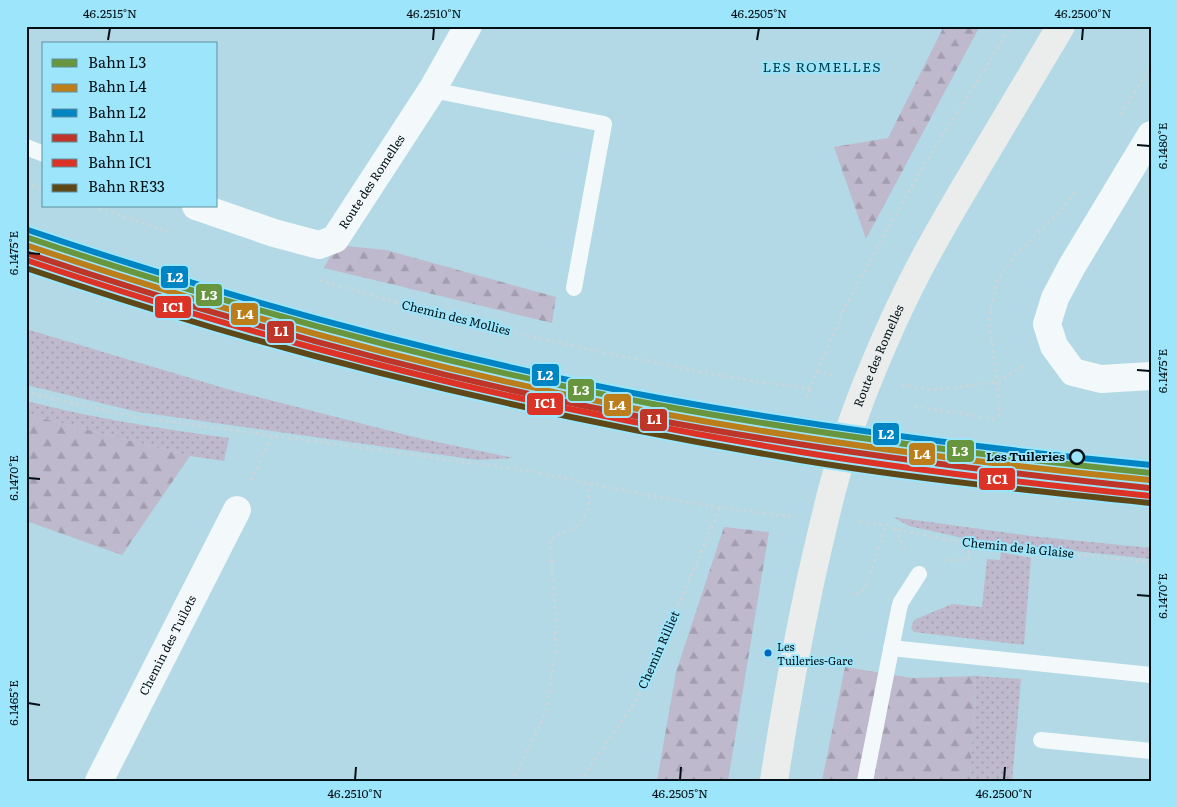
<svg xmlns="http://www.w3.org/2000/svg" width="1177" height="807" font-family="Literata,serif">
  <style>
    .grass { fill: url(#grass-dots) }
    .forest { fill: url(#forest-firs) }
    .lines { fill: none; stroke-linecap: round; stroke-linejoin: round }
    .path { stroke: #cad6db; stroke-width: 3; stroke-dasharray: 2.5 4; stroke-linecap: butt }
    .service { stroke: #f3f9fb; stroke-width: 16 }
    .minor { stroke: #f3f9fb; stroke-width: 28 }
    .primary { stroke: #ebeded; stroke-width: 28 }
    .rail-1-casing { stroke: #9ce5fb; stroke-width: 10 }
    .rail-2-casing { stroke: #9ce5fb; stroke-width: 10 }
    .rail-3-casing { stroke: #9ce5fb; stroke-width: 10 }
    .rail-4-casing { stroke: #9ce5fb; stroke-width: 10 }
    .rail-5-casing { stroke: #9ce5fb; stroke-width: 10 }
    .rail-6-casing { stroke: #9ce5fb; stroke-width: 10 }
    .rail-1 { stroke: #67963e; stroke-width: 6 }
    .rail-2 { stroke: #bb7e1a; stroke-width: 6 }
    .rail-3 { stroke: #0085c4; stroke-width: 6 }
    .rail-4 { stroke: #bf3527; stroke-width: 6 }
    .rail-5 { stroke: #dd3327; stroke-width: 6 }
    .rail-6 { stroke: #5f4817; stroke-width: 6 }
    .ticks { fill: none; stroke: #001016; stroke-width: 2 }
    .stop-dot { fill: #9ce5fb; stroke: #001016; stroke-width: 2.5 }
    .bus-dot { fill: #0065bd; stroke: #9ce5fb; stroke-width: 2 }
    .labels { text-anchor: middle; stroke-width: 4; stroke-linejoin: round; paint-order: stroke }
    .bus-label { font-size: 11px; fill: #001016; stroke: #9ce5fb; text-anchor: start }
    .street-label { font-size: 12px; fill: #001016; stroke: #9ce5fb }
    .stop-label { font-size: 12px; font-weight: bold; fill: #001016; stroke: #9ce5fb; text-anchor: end }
    .neighbourhood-label { font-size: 14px; letter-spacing: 1px; fill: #003f4e; stroke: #9ce5fb }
    .line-badge { stroke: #9ce5fb; stroke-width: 2 }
    .badge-label { font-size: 14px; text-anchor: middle; font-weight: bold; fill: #fff }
    .neatline { fill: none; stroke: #001016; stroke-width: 2 }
    .ticks-label { font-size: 12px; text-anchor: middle; fill: #001016 }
  </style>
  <defs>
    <pattern id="grass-dots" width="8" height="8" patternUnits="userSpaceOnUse" patternTransform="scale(1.25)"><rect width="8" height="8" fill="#bfb9cd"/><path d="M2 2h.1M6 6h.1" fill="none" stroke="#a29eaf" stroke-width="1.8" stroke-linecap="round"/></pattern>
    <pattern id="forest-firs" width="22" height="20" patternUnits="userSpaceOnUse" patternTransform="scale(1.25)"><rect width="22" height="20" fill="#bfb9cd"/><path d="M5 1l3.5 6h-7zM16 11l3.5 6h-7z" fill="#a29eaf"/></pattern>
  </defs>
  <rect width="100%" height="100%" fill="#b2d9e5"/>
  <g class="grass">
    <polygon points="26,329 234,391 418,438 514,458 478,460 138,412 26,385"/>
    <path d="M26,401C93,418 161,429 229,438L224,461L190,456L26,414Z"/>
    <polygon points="893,517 1031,536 1151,548 1151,559 999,543 963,538 909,526"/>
    <polygon points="1001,552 1031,558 1024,645 914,632 911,628 914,620 952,604 982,607 987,559 1000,560"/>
    <polygon points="976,676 1021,679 1012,781 970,781"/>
  </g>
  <g class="forest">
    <polygon points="944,26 980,26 866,239 834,147 888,138"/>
    <polygon points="336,245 386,250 556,297 552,323 324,268"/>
    <polygon points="26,414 190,456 122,555 26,521"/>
    <polygon points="724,527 769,532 728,781 657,781 676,672"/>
    <polygon points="845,667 912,678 976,676 970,781 822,781"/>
  </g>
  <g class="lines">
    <g class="path">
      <polyline points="1121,115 1151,65"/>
      <polyline points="26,184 44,189"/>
      <polyline points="93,206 173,233"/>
      <path d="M320,280C428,313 537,340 648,361C702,372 755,383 810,388L844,309L882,239L924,165L1012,26"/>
      <polyline points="817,372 834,375"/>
      <polyline points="902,385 933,390 997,382 1025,365"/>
      <path d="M26,392L129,416L530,471C616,489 703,508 791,516"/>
      <polyline points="807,398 810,388"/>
      <polyline points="915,406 993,419 1000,414 997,382 989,320 991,307 998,279 1014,256 1051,220 1068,201 1075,190"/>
      <polyline points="251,480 273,436"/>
      <polyline points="860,522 886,525 895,529 953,541 970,543 1012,548 1151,562"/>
      <polyline points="895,529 906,551"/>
      <polyline points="943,561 945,560 968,560 970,543"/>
      <polyline points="856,594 865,589 866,586 886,525"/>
      <path d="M511,781L519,768L539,728L547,708L555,652V610L550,539C565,532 584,525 588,507C590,500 589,491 589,484"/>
      <polyline points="580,781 630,709 646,682 716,517 719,508"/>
    </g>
    <g class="service">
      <polyline points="432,90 604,124 574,288"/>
      <polyline points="26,147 44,154"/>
      <polyline points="891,648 1151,675"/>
      <polyline points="1041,740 1151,751"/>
      <polyline points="865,781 899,609 901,602 919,574"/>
    </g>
    <g class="minor">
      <polyline points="1151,135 1072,266 1055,298 1047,324 1054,346 1073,372 1101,379 1151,376"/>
      <path id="s1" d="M196,206L274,233L319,245L335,239L432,90L468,26"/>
      <path id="s2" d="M99,781L237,510"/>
    </g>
    <path class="primary" id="s3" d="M774,781C784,714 796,649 810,583C824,521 838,458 861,398C879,352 899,306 922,263C941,227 962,192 983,157C1009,113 1035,70 1061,26"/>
    <g class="rail-1-casing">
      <path id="rail-1" d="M26,237C232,307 444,365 658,405C821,435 986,456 1151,473"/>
    </g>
    <g class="rail-2-casing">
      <path id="rail-2" d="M26,245C232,315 444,373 658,413C821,443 985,464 1150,480"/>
    </g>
    <g class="rail-3-casing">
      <path id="rail-3" d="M28,230C234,300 445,358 659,398C822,428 986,449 1151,465"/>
    </g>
    <g class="rail-4-casing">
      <path id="rail-4" d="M26,253C230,322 440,379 651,419C816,450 983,471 1149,488"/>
    </g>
    <g class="rail-5-casing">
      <path id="rail-5" d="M26,260C121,292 217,322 314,348C474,391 637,425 801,452C917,471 1034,484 1151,496"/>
    </g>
    <g class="rail-6-casing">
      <path id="rail-6" d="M26,268C88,289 151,309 214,328C406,384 602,427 800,460C916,479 1033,491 1150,503"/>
    </g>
    <use href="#rail-1" class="rail-1"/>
    <use href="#rail-2" class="rail-2"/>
    <use href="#rail-3" class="rail-3"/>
    <use href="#rail-4" class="rail-4"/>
    <use href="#rail-5" class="rail-5"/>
    <use href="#rail-6" class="rail-6"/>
  </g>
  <path class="ticks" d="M108,40L110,28M433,40L434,28M757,40L759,28M1082,40L1083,28M1137,145L1150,146M28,253L40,254M1137,370L1150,371M28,478L40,479M1137,595L1150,596M28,703L40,705M355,780L356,767M680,780L681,767M1004,780L1005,767"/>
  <circle class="stop-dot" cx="1077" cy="457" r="7"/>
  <circle class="bus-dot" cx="768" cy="653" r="4.5"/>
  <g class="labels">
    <g class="bus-label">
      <text x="777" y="651">Les<tspan x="777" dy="14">Tuileries-Gare</tspan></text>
    </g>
    <g class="street-label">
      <text dy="4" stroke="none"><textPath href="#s1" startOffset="214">Route des Romelles</textPath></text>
      <text transform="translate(456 318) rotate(14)" y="4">Chemin des Mollies</text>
      <text dy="4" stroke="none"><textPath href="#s3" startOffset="439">Route des Romelles</textPath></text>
      <text transform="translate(1018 548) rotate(6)" y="4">Chemin de la Glaise</text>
      <text dy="4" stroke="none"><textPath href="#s2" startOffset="152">Chemin des Tuilots</textPath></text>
      <text transform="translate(659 650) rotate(-66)" y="4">Chemin Rilliet</text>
    </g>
    <g class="stop-label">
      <text x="1065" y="461">Les Tuileries</text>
    </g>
    <g class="neighbourhood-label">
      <text x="822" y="72">LES ROMELLES</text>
    </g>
  </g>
  <g class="line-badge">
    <rect x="160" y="265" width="29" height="24" rx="5" fill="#0085c4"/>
    <rect x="195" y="283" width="28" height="24" rx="5" fill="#67963e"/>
    <rect x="154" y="295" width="38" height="24" rx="5" fill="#dd3327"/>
    <rect x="230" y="302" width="29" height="24" rx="5" fill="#bb7e1a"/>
    <rect x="266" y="320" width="29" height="24" rx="5" fill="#bf3527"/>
    <rect x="531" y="363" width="29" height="24" rx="5" fill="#0085c4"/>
    <rect x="567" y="378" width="28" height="24" rx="5" fill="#67963e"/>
    <rect x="526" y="392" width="38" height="24" rx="5" fill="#dd3327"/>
    <rect x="603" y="393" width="29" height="24" rx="5" fill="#bb7e1a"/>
    <rect x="639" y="408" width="29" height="24" rx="5" fill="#bf3527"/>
    <rect x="872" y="422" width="28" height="24" rx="5" fill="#0085c4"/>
    <rect x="946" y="439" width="29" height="24" rx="5" fill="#67963e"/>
    <rect x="908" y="442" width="28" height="24" rx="5" fill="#bb7e1a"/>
    <rect x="978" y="467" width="38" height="24" rx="5" fill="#dd3327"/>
  </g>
  <g class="badge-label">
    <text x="175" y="282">L2</text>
    <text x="209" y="300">L3</text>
    <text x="173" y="312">IC1</text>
    <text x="245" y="319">L4</text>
    <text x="281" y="336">L1</text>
    <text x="545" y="380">L2</text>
    <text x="581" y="395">L3</text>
    <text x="545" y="408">IC1</text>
    <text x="617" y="410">L4</text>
    <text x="654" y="424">L1</text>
    <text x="886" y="439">L2</text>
    <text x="960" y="456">L3</text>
    <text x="922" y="459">L4</text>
    <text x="997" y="484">IC1</text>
  </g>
  <rect width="1177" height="807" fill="none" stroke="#9ce5fb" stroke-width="55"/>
  <rect x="42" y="42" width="175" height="165" fill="#9ce5fb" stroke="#5e909f"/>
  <rect x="52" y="59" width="25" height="8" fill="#67963e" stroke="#5e909f"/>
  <text x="88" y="68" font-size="15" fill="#001016">Bahn L3</text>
  <rect x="52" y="84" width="25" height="8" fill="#bb7e1a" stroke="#5e909f"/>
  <text x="88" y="92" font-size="15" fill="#001016">Bahn L4</text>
  <rect x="52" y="109" width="25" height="8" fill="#0085c4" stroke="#5e909f"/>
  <text x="88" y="118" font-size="15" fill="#001016">Bahn L2</text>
  <rect x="52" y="134" width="25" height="8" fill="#bf3527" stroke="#5e909f"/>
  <text x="88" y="142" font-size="15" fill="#001016">Bahn L1</text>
  <rect x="52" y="159" width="25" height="8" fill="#dd3327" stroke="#5e909f"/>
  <text x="88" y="168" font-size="15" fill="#001016">Bahn IC1</text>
  <rect x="52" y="184" width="25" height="8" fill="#5f4817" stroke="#5e909f"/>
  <text x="88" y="192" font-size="15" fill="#001016">Bahn RE33</text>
  <rect x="28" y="28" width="1122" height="752" class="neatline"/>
  <g class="ticks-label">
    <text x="110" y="18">46.2515°N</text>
    <text x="434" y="18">46.2510°N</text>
    <text x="759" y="18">46.2505°N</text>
    <text x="1083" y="18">46.2500°N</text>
    <text transform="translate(1163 146) rotate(-90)" y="4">6.1480°E</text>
    <text transform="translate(14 253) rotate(-90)" y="4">6.1475°E</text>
    <text transform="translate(1163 371) rotate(-90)" y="4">6.1475°E</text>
    <text transform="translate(14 478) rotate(-90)" y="4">6.1470°E</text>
    <text transform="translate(1163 596) rotate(-90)" y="4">6.1470°E</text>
    <text transform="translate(14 703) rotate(-90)" y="4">6.1465°E</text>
    <text x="355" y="798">46.2510°N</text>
    <text x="680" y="798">46.2505°N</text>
    <text x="1004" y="798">46.2500°N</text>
  </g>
</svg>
